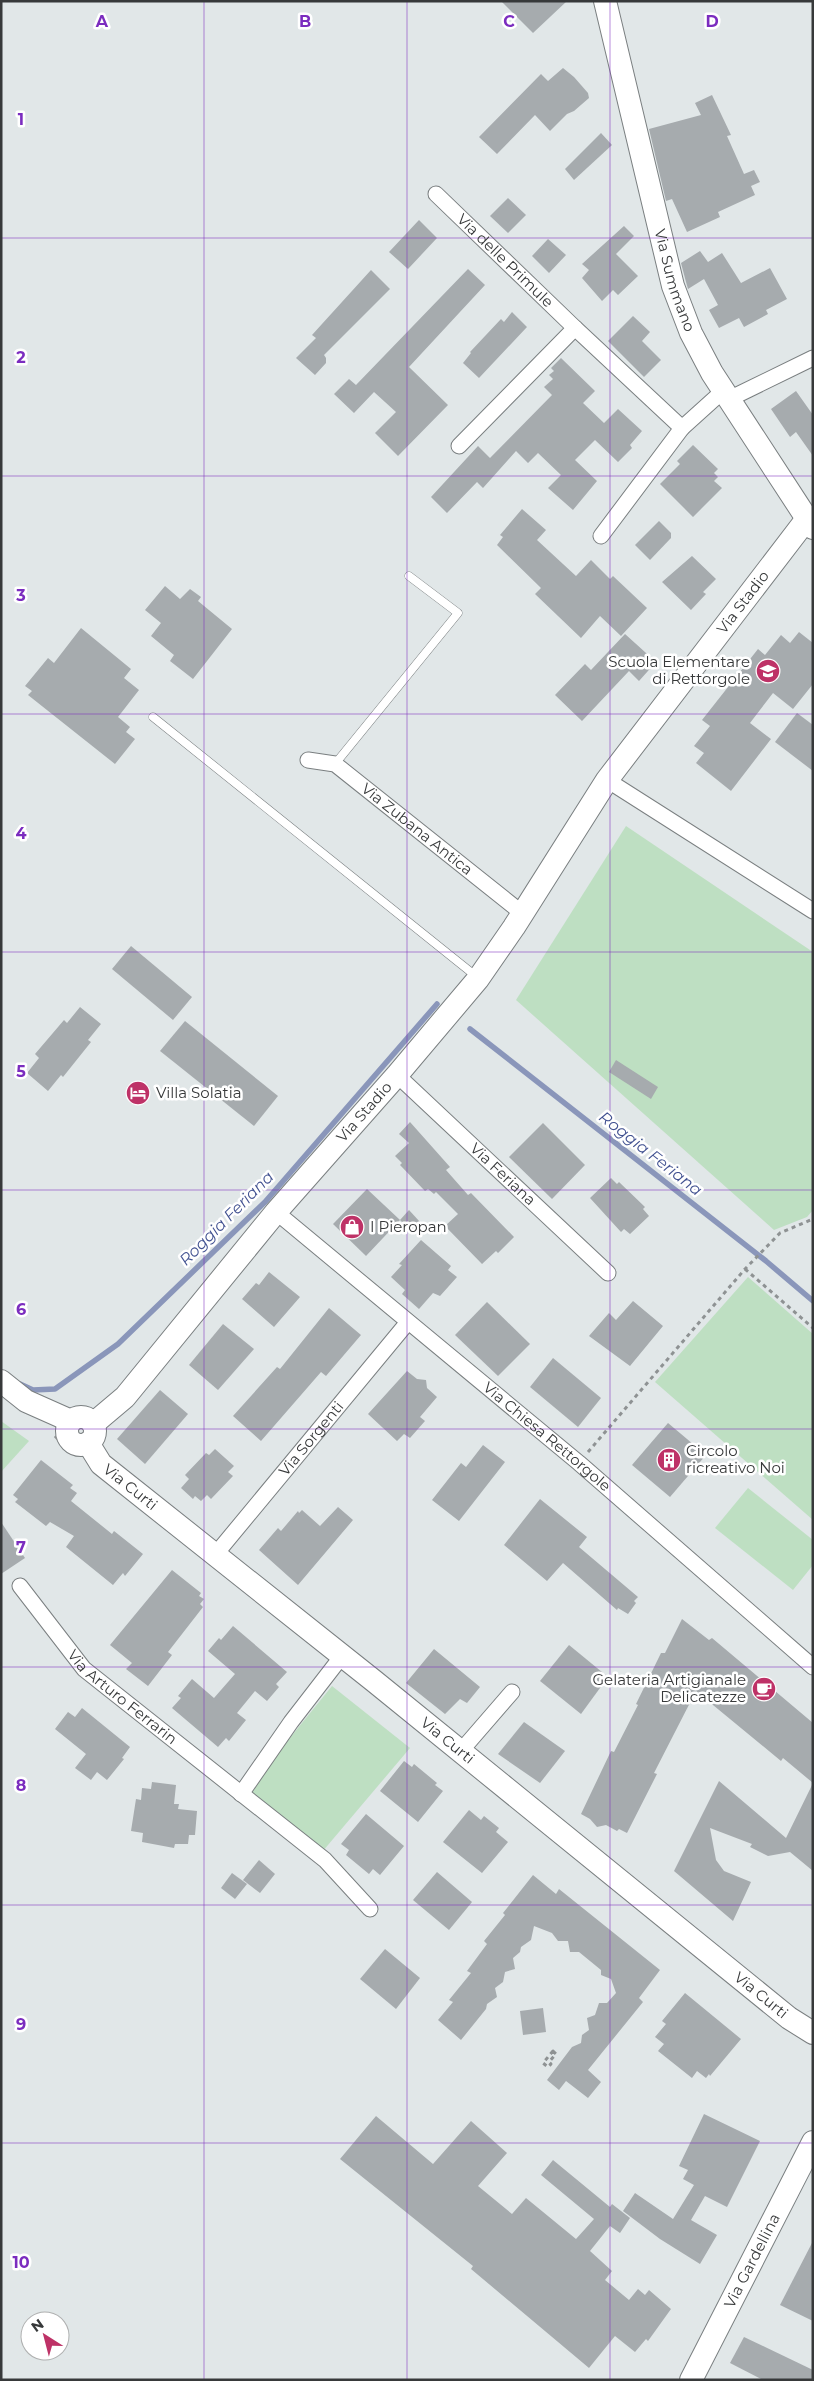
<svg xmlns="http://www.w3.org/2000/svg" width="814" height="2381" font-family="Montserrat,sans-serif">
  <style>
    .green { fill: #bedfc2 }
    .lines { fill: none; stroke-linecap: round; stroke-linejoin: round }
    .stream { stroke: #8a96ba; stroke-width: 5.5 }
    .building { fill: #a6abae }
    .lane-casing { stroke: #7a7f80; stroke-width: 9 }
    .street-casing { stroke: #7a7f80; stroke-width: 17 }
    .secondary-casing { stroke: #7a7f80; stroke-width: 24 }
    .path { stroke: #8e9293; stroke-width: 3; stroke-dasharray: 4 4; stroke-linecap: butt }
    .lane { stroke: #fff; stroke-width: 8 }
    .street { stroke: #fff; stroke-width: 15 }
    .secondary { stroke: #fff; stroke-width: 22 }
    .grid { fill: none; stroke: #7b2cbf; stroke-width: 1; stroke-opacity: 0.55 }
    .labels { text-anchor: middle; stroke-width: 5; stroke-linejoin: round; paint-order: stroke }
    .street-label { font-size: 15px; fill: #37393a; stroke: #fff }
    .poi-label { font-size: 15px; fill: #37393a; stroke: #fff; text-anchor: start }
    .water-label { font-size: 16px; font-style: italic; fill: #425291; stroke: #fff }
    .grid-label { font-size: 16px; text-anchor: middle; font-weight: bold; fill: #7b2cbf; stroke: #fff; stroke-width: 5; stroke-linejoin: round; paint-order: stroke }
  </style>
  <rect width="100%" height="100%" fill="#e1e7e8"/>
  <g class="green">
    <polygon points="626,826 813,952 813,1210 807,1217 774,1230 516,1000"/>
    <polygon points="748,1277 813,1334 813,1520 655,1382"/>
    <polygon points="1,1421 29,1441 1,1472"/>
    <polygon points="748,1488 813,1540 813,1565 793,1590 715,1528"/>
    <polygon points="332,1686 410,1748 317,1858 245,1793"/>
  </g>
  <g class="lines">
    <g class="stream">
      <polyline points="470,1029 766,1261 813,1301"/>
      <polyline points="20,1384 33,1390 55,1389 118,1344 265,1202 437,1004"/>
    </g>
  </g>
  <g class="building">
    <polygon points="501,1 567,1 533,33"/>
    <polygon points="563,68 574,77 588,93 589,98 574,111 567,114 550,131 535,115 497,154 479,137 541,74 548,81"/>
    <polygon points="712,95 731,135 727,136 744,174 754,170 760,182 751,186 755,195 718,212 720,217 687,232 672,199 666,201 649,129 701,115 695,103"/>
    <polygon points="601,133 612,145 574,180 565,169"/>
    <polygon points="508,198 526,215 508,233 490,216"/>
    <polygon points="419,220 437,238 408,269 389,252"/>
    <polygon points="624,226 634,236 616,254 638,276 618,295 613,290 602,301 582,278 589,270 582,264"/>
    <polygon points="548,239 566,255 549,273 532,256"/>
    <polygon points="700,251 708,262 722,253 741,283 770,268 787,299 766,310 768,314 744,327 739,318 719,328 709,310 718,305 704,279 688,289 686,282 681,263"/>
    <polygon points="468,269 485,285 409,367 448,405 398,456 375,433 396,412 374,392 354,413 334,394 349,379 356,385"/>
    <polygon points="371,270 390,289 324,355 326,358 326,363 315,375 296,358 316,338 312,335"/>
    <polygon points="512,312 527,327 479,378 463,363 471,353 470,352 501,319 504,322"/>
    <polygon points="633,316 650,332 642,341 661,360 644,377 608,341"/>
    <polygon points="561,358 595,391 583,403 604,423 618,409 642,431 630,445 632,448 618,462 595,440 575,460 597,481 573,510 548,488 561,475 538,453 528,463 516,451 483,488 477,482 447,513 431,497 478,446 490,458 552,395 544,387 553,379 549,375 554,371 551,368"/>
    <polygon points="796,391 813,415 813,456 796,432 790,437 771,409"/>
    <polygon points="693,445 718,469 714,473 718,477 714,481 722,488 693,517 660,484 680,464 677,461"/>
    <polygon points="522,509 546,530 537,540 576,576 591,560 610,579 613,576 647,608 621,636 600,616 581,638 535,594 541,588 497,545 503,537 500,535"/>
    <polygon points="659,521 671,533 671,538 650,560 635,545"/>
    <polygon points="692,556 716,579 703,592 706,594 691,610 662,582"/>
    <polygon points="165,586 180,599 190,589 201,597 198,601 232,629 193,679 170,661 174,655 151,636 161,623 145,610"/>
    <polygon points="81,628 131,669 124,678 139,690 118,717 130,727 126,732 135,739 115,764 28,695 32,691 25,686 48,658 54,663"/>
    <polygon points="799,632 813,643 813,684 793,709 773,693 750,723 771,739 731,791 696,763 704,753 694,746 710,726 702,720 758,649 765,655 781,635 790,643"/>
    <polygon points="625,634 656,662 639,681 629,671 582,721 555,695 585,664 591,670"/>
    <polygon points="797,713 813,725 813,771 775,742"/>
    <polygon points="131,946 192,997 173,1020 112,969"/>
    <polygon points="80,1007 101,1024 88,1040 91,1042 63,1077 61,1075 48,1091 27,1073 39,1058 35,1054 64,1020 67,1023"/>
    <polygon points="185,1021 278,1096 254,1126 160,1051"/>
    <polygon points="616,1060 658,1087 651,1099 609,1072"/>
    <polygon points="410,1122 450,1167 446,1170 468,1195 471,1193 514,1237 498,1253 496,1251 482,1264 445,1226 458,1214 436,1192 434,1194 428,1189 425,1191 400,1165 402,1163 395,1156 409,1143 399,1134"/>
    <polygon points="543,1123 585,1165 552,1199 509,1157"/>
    <polygon points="611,1178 617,1184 619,1182 645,1207 643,1209 649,1216 630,1234 624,1229 621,1232 590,1198"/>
    <polygon points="367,1189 400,1220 366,1256 333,1224"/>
    <polygon points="409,1210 420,1222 411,1231 400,1220"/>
    <polygon points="421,1240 451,1266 448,1270 457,1277 440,1296 433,1293 419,1309 402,1294 405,1290 391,1277 402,1265 399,1264"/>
    <polygon points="269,1272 300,1297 274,1327 242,1299 256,1283 259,1285"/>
    <polygon points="633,1301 663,1326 630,1366 589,1336 609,1313 616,1320"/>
    <polygon points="487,1302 530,1344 498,1376 455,1335"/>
    <polygon points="329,1308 361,1335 326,1376 321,1372 261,1441 233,1416 277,1367 280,1369"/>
    <polygon points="223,1324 254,1349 218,1390 189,1365"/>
    <polygon points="553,1358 601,1398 578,1427 530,1387"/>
    <polygon points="407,1371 417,1379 426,1380 427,1388 437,1397 420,1417 425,1421 410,1438 404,1434 397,1441 368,1414"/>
    <polygon points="160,1390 188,1414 145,1464 117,1439"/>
    <polygon points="668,1423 706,1455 670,1497 632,1465"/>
    <polygon points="483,1445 505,1462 459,1521 432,1500 461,1463 466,1467"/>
    <polygon points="215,1449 234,1466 228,1472 233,1476 211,1499 207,1495 201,1501 195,1496 193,1499 181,1488 189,1479 185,1475 206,1453 209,1455"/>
    <polygon points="41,1460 73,1485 70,1488 77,1493 71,1501 112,1534 114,1531 143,1554 125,1576 123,1573 113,1585 66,1547 74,1536 50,1522 46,1526 15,1502 18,1499 13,1495"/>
    <polygon points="540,1499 587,1537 579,1547 638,1597 634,1601 636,1603 628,1614 618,1608 617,1610 563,1563 547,1581 504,1545"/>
    <polygon points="338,1507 353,1520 298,1585 259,1550 278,1528 281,1531 298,1511 299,1513 302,1510 320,1526"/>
    <polygon points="1,1522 25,1558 1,1574"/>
    <polygon points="172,1570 201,1593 199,1596 204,1599 200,1604 203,1607 168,1652 172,1655 148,1686 126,1669 132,1663 110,1645"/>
    <polygon points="682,1619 709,1640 712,1638 813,1723 813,1871 790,1852 768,1856 750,1847 752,1844 710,1828 716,1860 724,1871 751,1882 733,1921 674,1871 719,1781 786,1838 813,1783 783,1758 781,1761 696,1691 654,1773 657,1774 627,1833 619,1829 617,1831 606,1825 597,1827 590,1819 581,1814 611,1751 614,1752 638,1705 636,1704 661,1653 665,1653"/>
    <polygon points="233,1626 287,1672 276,1684 279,1687 267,1701 255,1691 237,1713 246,1720 229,1741 226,1738 218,1747 172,1708 181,1698 178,1696 192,1679 214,1698 235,1674 208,1651 219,1638 221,1640"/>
    <polygon points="569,1645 608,1677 581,1714 540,1681"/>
    <polygon points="434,1649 480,1687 467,1703 460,1699 445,1714 406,1683"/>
    <polygon points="82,1708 130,1747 122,1758 124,1759 107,1780 97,1772 91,1780 75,1768 86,1754 55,1729 68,1712 75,1717"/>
    <polygon points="524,1722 565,1751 540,1783 498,1754"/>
    <polygon points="404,1761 412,1767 414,1764 437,1783 435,1785 443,1791 418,1822 380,1791"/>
    <polygon points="152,1782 176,1785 174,1804 179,1804 178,1809 197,1811 195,1835 189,1835 188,1844 175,1844 174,1848 142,1842 143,1833 131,1831 136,1799 141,1800 142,1788 151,1789"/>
    <polygon points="469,1810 481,1820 484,1816 499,1828 496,1832 508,1842 482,1873 443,1842"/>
    <polygon points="366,1814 404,1846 380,1875 373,1869 369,1874 346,1855 349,1850 341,1844"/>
    <polygon points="259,1860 275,1874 260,1893 243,1880"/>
    <polygon points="437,1872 472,1902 449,1930 413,1900"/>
    <polygon points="232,1873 247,1884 235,1899 221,1888"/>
    <polygon points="533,1875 556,1894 559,1889 660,1970 639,1998 643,2002 588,2070 601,2082 588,2098 566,2081 559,2090 547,2080 572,2047 581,2043 582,2035 589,2030 587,2018 595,2015 599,2003 607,2003 616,1993 611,1979 601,1975 601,1970 579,1952 570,1952 568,1941 558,1941 552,1933 534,1926 531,1940 521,1947 520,1952 513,1958 515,1969 505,1972 503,1982 495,1988 497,1997 487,2004 486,2009 461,2040 438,2020 453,2002 449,2000 471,1973 467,1971 487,1944 484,1941 505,1915 503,1913"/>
    <polygon points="385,1949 420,1978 396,2009 360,1979"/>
    <polygon points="685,1993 741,2039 710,2076 709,2074 706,2078 697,2071 692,2078 658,2051 664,2044 655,2037 666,2024 662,2021"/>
    <polygon points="543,2008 546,2032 523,2035 520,2011"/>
    <polygon points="704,2114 760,2141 727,2207 705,2196 691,2220 717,2235 700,2264 660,2239 623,2211 635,2193 673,2219 694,2185 683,2179 688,2170 679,2166"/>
    <polygon points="376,2116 433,2164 471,2121 507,2153 478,2186 512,2214 526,2198 576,2239 594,2219 541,2175 553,2160 610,2207 612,2204 630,2218 620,2233 610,2226 590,2251 612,2271 605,2280 629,2300 638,2289 645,2295 649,2290 671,2309 648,2341 646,2339 635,2352 615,2336 589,2368 471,2269 473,2266 340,2159"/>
    <polygon points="813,2241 813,2321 780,2305"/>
    <polygon points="744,2337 813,2370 813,2380 763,2380 730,2363"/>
  </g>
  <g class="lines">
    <g class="lane-casing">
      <g id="lane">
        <polyline points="153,717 477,977"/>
        <polyline points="335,764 458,613 409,576"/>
      </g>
    </g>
    <g class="street-casing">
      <g id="street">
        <path id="s1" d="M436,194L575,328"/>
        <polyline points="729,399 813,358"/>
        <polyline points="459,446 575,328 682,428 723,391"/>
        <polyline points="601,536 682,428"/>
        <path id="s2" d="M308,760L335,764L522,913"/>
        <polyline points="607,780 813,911"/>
        <path id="s3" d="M397,1075L608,1273"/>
        <path id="s4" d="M276,1212L579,1463L813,1667"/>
        <path id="s5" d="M215,1555L408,1322"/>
        <path id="s6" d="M20,1586L84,1669L325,1860L370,1909"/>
        <polyline points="460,1752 512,1692"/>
        <polyline points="241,1794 291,1722 342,1656"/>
      </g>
    </g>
    <g class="secondary-casing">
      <g id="secondary">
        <path id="s7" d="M605,1L673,286L691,333L712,373L813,528"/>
        <polyline points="1,1381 26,1401 71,1421"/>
        <circle cx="81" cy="1431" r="14"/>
        <path id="s8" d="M93,1424L125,1397L276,1212L397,1075L478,979L514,927L607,780L806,520"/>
        <path id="s9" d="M88,1443L101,1464L374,1681L789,2018L813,2033"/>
        <path id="s10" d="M691,2380L813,2142"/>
      </g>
    </g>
    <g class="path">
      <polyline points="745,1269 813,1328"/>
      <polyline points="55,1436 66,1448"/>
      <polyline points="588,1452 745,1269 780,1233 813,1219"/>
      <polygon points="553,2051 556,2054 549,2062 551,2064 548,2067 543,2063"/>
    </g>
    <use href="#lane" class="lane"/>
    <use href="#street" class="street"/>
    <use href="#secondary" class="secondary"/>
  </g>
  <path class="grid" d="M204,1V2380M407,1V2380M610,1V2380M1,238H813M1,476H813M1,714H813M1,952H813M1,1190H813M1,1429H813M1,1667H813M1,1905H813M1,2143H813"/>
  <defs>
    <g id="school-disc" transform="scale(1.25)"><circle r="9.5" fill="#be3267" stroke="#fff"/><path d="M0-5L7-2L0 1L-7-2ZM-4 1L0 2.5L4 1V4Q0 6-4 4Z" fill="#fff"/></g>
    <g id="hotel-disc" transform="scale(1.25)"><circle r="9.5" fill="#be3267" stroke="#fff"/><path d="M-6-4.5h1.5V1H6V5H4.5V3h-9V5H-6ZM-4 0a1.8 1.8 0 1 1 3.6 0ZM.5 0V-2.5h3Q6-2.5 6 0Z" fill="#fff"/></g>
    <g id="shop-disc" transform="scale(1.25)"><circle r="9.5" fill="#be3267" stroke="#fff"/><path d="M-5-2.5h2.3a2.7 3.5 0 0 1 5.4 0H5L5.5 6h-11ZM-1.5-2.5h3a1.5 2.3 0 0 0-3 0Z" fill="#fff"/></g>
    <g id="building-disc" transform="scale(1.25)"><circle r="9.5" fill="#be3267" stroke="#fff"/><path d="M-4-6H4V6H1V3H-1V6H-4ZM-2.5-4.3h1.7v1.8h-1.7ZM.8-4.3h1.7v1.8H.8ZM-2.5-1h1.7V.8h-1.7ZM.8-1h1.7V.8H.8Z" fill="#fff"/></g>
    <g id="cafe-disc" transform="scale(1.25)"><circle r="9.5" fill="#be3267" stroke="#fff"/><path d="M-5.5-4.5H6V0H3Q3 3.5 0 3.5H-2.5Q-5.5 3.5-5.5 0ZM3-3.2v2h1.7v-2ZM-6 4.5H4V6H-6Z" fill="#fff"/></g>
  </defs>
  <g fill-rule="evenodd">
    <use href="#school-disc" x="768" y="671"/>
    <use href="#hotel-disc" x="138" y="1093"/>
    <use href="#shop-disc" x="352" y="1227"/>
    <use href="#building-disc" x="669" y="1460"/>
    <use href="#cafe-disc" x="764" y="1689"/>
  </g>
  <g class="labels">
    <g class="street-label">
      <text dy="5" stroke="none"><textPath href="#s1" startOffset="96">Via delle Primule</textPath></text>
      <text dy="5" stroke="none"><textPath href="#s7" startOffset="288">Via Summano</textPath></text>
      <text dy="5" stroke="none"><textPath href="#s8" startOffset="1050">Via Stadio</textPath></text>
      <text dy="5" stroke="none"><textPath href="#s2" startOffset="132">Via Zubana Antica</textPath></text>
      <text dy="5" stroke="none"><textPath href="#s8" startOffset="414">Via Stadio</textPath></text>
      <text dy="5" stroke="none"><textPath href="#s3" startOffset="145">Via Feriana</textPath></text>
      <text dy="5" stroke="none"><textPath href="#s4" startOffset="352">Via Chiesa Rettorgole</textPath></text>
      <text dy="5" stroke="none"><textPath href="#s5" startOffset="151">Via Sorgenti</textPath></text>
      <text dy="5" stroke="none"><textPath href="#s9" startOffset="62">Via Curti</textPath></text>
      <text dy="5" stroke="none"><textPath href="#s6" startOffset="152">Via Arturo Ferrarin</textPath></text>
      <text dy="5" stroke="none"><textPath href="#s9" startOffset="468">Via Curti</textPath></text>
      <text dy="5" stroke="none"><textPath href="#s9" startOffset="872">Via Curti</textPath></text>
      <text dy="5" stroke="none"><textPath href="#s10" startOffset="134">Via Gardellina</textPath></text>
    </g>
    <g class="poi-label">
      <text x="750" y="667" text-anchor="end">Scuola Elementare<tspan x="750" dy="17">di Rettorgole</tspan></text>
      <text x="156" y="1098">Villa Solatia</text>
      <text x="370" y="1232">I Pieropan</text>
      <text x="686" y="1456">Circolo<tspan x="686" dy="17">ricreativo Noi</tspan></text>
      <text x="746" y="1685" text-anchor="end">Gelateria Artigianale<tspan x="746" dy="17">Delicatezze</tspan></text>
    </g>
    <g class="water-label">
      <text transform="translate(651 1153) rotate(38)" y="6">Roggia Feriana</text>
      <text transform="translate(226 1218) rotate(-45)" y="6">Roggia Feriana</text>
    </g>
  </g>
  <g class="grid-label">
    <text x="102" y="27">A</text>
    <text x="305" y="27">B</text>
    <text x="509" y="27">C</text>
    <text x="712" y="27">D</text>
    <text x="21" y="125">1</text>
    <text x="21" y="363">2</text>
    <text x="21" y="601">3</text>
    <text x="21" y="839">4</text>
    <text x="21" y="1077">5</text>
    <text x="21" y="1315">6</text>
    <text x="21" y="1553">7</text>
    <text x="21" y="1791">8</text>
    <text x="21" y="2030">9</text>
    <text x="21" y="2268">10</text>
  </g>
  <rect width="814" height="2381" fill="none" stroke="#37393a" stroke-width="5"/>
  <g transform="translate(45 2336) rotate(324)"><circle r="24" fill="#ffffff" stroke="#afb0b0"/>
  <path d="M0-4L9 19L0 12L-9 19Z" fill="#be3267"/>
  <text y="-8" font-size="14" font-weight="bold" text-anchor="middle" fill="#37393a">N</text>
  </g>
</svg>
